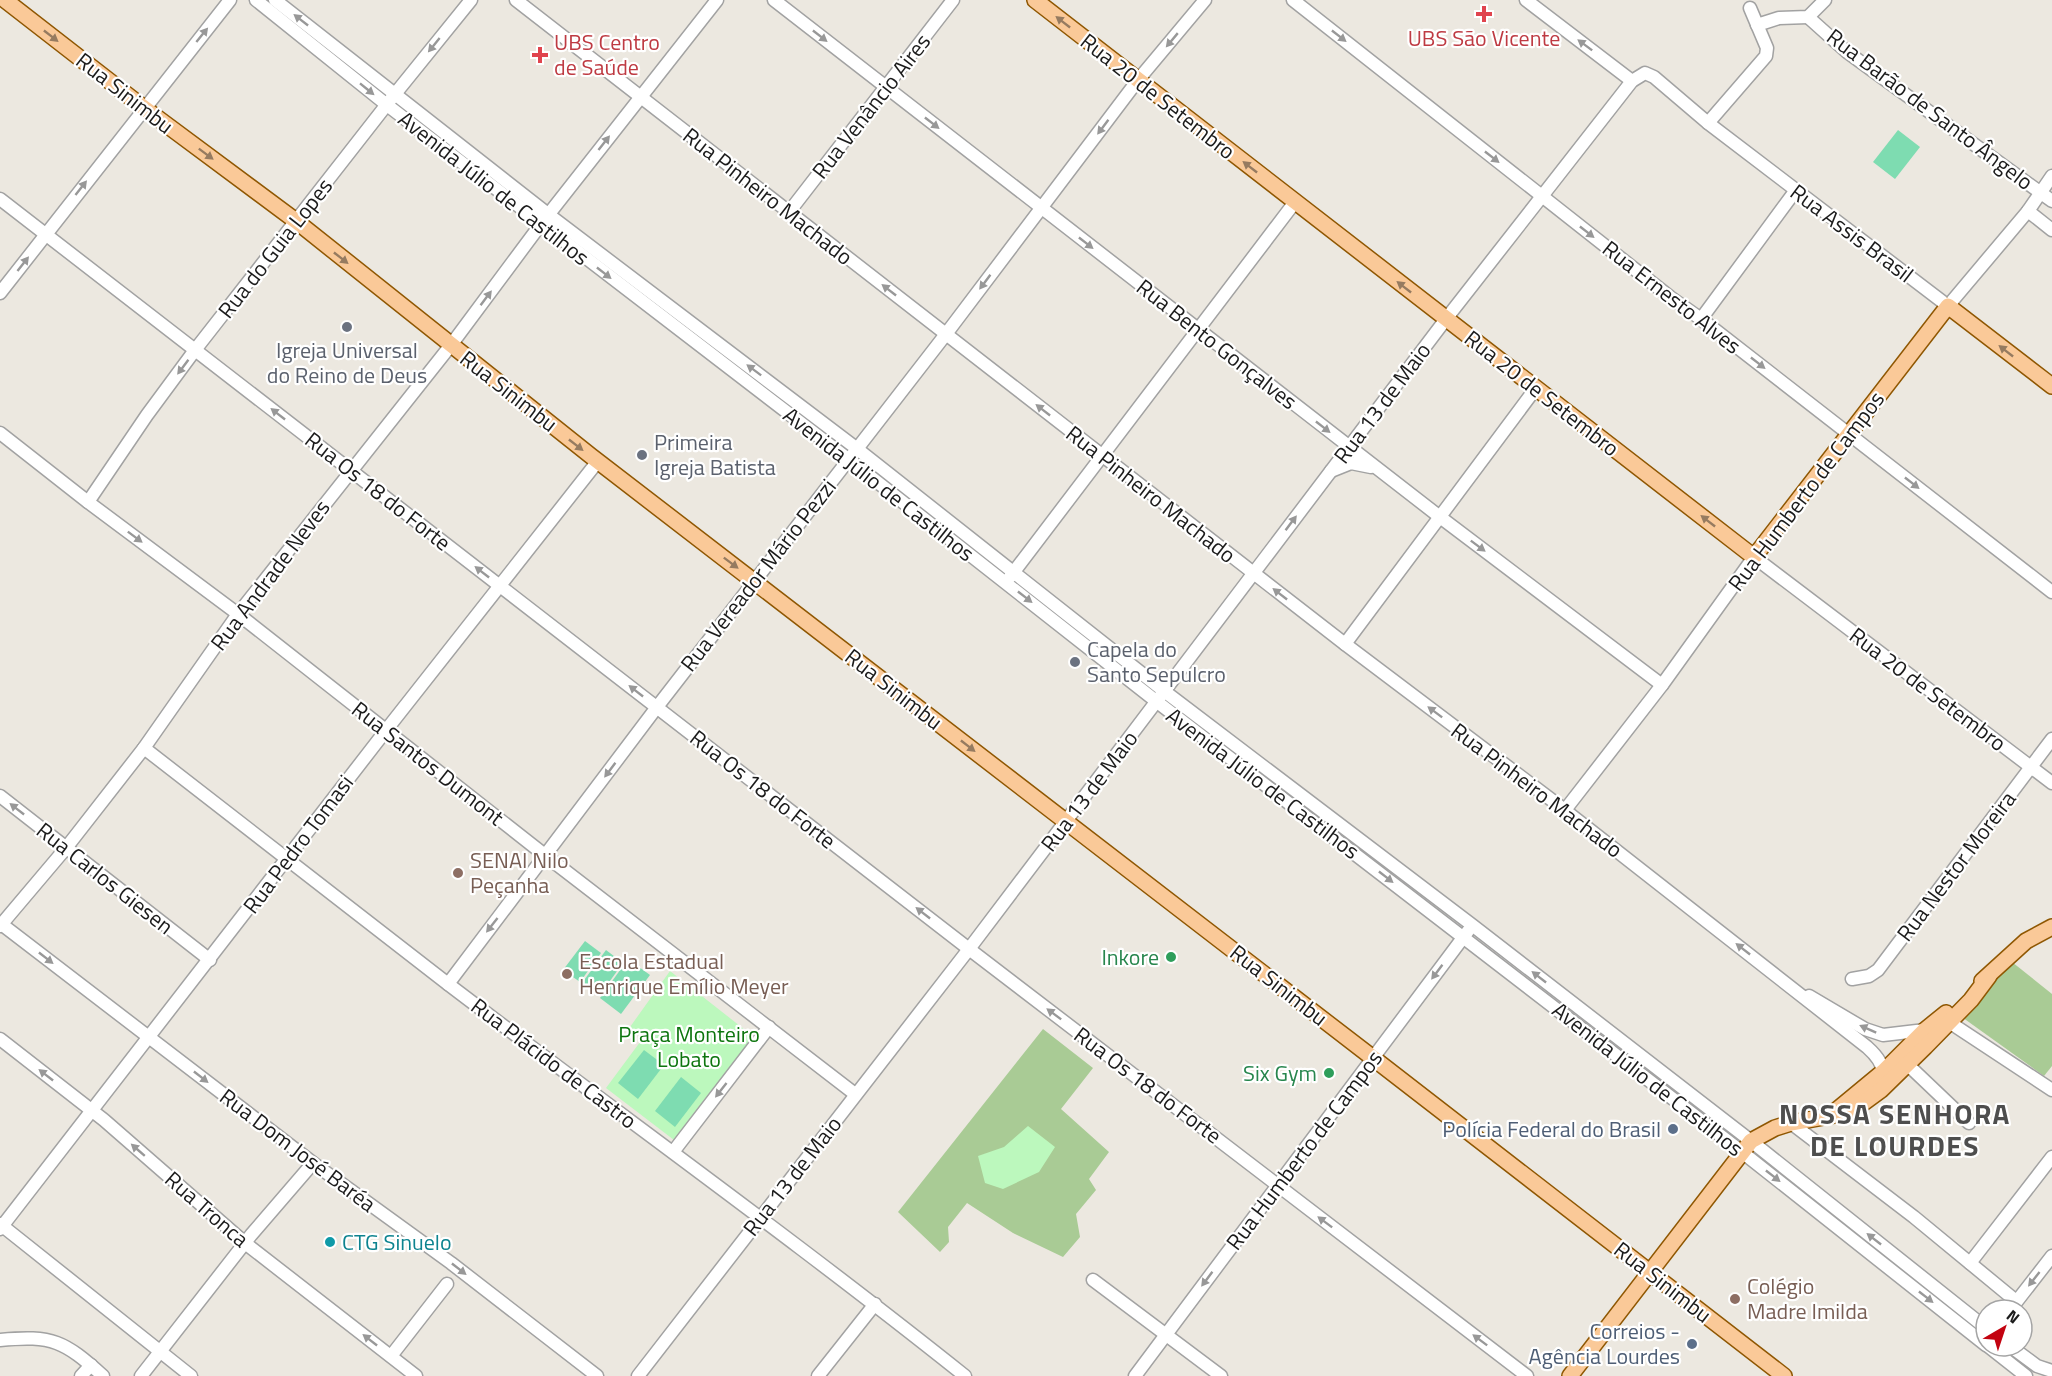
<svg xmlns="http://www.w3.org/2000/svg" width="2052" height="1376" font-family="'Titillium Web',sans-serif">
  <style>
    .forest { fill: #a9cb95 }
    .park { fill: #bcf8bd }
    .pitch { fill: #7edcb1 }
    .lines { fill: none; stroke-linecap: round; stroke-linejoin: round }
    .minor-casing { stroke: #a2a2a2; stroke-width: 15 }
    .major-casing { stroke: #8f5702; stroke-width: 18 }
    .minor { stroke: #fff; stroke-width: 12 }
    .major { stroke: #fac998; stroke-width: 15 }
    .oneway { fill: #989898 }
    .oneway2 { fill: #967b60 }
    .health-dot { fill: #e0444e; stroke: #fff; stroke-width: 2 }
    .worship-dot { fill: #6b7280; stroke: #fff; stroke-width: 2 }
    .education-dot { fill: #8d6e63; stroke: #fff; stroke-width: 2 }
    .leisure-dot { fill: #2e9e5b; stroke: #fff; stroke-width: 2 }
    .service-dot { fill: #5c6f8a; stroke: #fff; stroke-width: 2 }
    .culture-dot { fill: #0f9aa8; stroke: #fff; stroke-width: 2 }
    .labels { text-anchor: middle; stroke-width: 4.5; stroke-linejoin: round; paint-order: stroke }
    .health-label { font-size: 22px; fill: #be3a42; stroke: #fff }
    .street-label { font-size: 22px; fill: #1b1b1b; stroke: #fff }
    .worship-label { font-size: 22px; fill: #5b616d; stroke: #fff; text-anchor: start }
    .education-label { font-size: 22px; fill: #785e54; stroke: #fff; text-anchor: start }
    .leisure-label { font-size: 22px; fill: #27864d; stroke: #fff; text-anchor: end }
    .park-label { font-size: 22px; fill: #0d750e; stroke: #fff }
    .service-label { font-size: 22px; fill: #4e5e75; stroke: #fff; text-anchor: end }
    .culture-label { font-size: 22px; fill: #0d838f; stroke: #fff; text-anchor: start }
    .district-label { font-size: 28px; font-weight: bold; letter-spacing: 1.5px; fill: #4e4e4e; stroke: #fff }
  </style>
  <rect width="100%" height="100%" fill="#ece8e0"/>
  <g class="forest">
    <polygon points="2012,962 2052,994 2052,1066 2044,1076 1959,1015"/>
    <polygon points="1043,1029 1093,1068 1061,1109 1109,1152 1089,1179 1096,1190 1076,1214 1080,1237 1063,1257 1013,1233 967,1203 948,1227 949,1242 940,1252 898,1212"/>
  </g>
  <g class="park">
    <polygon points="670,971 754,1037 674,1140 606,1088 643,1038 630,1027"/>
    <polygon points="1028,1126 1055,1147 1039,1172 1003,1189 985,1183 978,1156 1004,1147"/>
  </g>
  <g class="pitch">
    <polygon points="1898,130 1920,147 1895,179 1873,162"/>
    <polygon points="585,941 601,953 580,982 563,970"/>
    <polygon points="606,950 623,963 599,996 582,983"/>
    <polygon points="628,959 650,975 621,1014 600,998"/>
    <polygon points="644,1050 664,1065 638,1099 618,1083"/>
    <polygon points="681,1077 701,1093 675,1127 655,1111"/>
  </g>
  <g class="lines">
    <g class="minor-casing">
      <g id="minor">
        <polyline points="256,0 387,105 848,459 1156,701 1742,1152 1986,1345"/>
        <polyline points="275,0 549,215 856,448 1164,691 1472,925 1751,1141 1986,1328"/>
        <path d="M516,0L1345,644L1553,801L1867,1047C1876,1055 1885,1065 1883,1077"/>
        <polyline points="774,0 1440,517 1662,685"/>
        <polyline points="1293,0 1670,297 1701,319 2052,592"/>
        <polyline points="1526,0 1632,81"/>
        <polyline points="1808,17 1847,52 2052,201"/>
        <polyline points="1757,25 1779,18 1808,17 1825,0"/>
        <polyline points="1708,123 1766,56 1767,48 1750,8"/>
        <polyline points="0,199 969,949 1527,1376"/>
        <polyline points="2028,211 2052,230"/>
        <polyline points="789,212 953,0"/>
        <polyline points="0,293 230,0"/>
        <polyline points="1701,319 1796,190"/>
        <polyline points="0,433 88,502 238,614 546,856 855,1094"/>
        <polyline points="1331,471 1351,463 1371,467"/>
        <polyline points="88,502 147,415 195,350 395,94 471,0"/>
        <polyline points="1010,577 1295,202"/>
        <polyline points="1345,644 1536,388"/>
        <path d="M144,748C246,826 346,906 448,984C620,1115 796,1241 965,1376"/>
        <polyline points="0,796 210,960"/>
        <polyline points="1565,810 1662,685 1754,557 2052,783"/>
        <polyline points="0,923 313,1163 451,1263 597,1376"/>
        <polyline points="0,926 66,848 144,748 238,614 451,345 541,224 717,0"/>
        <polyline points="1852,979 1869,976 1878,970 2052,739"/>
        <polyline points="448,984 657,707 946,334 1138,80 1205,0"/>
        <polyline points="1809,996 1865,1029 1883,1035 1925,1030"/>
        <polyline points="1943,1018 2052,1090"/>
        <polyline points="0,1039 104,1120 245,1243 416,1376"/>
        <polyline points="1907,1064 1969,1123"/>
        <polyline points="1791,1123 1914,1217 2016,1301"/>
        <polyline points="673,1152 769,1027"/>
        <polyline points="0,1224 191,1376"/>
        <polyline points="0,1229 387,729 598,461"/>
        <polyline points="1970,1263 2052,1157"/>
        <polyline points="1093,1280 1221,1376"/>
        <polyline points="2010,1310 2052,1256"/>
        <path d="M0,1340C53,1335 64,1341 103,1376"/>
        <polyline points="1988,1346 2026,1376"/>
        <polyline points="2010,1346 2037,1366 2052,1371"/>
        <polyline points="391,1356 447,1284"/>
        <polyline points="81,1376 91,1365"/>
        <polyline points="141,1376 251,1235 313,1163"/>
        <polyline points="638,1376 969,949 1446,319 1632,81 1645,73 1654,77 1708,123 1948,306 2028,211 2052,176"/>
        <polyline points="818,1376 875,1304"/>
        <polyline points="1135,1376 1468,931"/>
      </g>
    </g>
    <g class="major-casing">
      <g id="major">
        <polyline points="5,0 144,108 296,221 591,456 1373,1058 1784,1376"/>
        <polyline points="1035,0 1754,557 1948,306 2052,386"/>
        <polyline points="1982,981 2026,941 2052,927"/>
        <polyline points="1832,1114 1884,1071 1925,1030 1946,1013"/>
        <polyline points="1570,1376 1751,1141 1775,1128 1791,1123 1851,1112 1881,1090 1925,1047 1971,1000 1989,976"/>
      </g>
    </g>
    <use href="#minor" class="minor"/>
    <use href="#major" class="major"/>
  </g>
  <defs><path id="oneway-solid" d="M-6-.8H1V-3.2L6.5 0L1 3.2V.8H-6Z" transform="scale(1.5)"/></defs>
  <g class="oneway">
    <use href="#oneway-solid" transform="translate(301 20) rotate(-142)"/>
    <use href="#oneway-solid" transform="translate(202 35) rotate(-51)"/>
    <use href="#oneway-solid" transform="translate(820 36) rotate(38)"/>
    <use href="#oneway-solid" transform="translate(1339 36) rotate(38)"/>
    <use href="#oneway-solid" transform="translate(1172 40) rotate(130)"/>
    <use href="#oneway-solid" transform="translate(434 45) rotate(129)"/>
    <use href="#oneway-solid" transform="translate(1585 45) rotate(-143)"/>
    <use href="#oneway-solid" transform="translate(367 89) rotate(39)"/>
    <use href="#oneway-solid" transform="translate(932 123) rotate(38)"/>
    <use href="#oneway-solid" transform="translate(1103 127) rotate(127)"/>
    <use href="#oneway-solid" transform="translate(604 143) rotate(-52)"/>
    <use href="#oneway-solid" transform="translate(1492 157) rotate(38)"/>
    <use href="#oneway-solid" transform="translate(81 188) rotate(-52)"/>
    <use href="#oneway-solid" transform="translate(1587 232) rotate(38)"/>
    <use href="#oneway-solid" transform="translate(1086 243) rotate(38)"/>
    <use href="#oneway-solid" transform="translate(23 264) rotate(-52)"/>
    <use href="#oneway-solid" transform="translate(604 273) rotate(38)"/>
    <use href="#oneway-solid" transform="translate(985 282) rotate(127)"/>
    <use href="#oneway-solid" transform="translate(889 290) rotate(-142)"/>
    <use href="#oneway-solid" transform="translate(486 298) rotate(-53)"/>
    <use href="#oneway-solid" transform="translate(1758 363) rotate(38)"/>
    <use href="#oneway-solid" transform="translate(183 367) rotate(127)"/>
    <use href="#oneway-solid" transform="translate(754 370) rotate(-143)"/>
    <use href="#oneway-solid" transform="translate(1043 410) rotate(-142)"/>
    <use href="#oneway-solid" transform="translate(278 414) rotate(-142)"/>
    <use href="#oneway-solid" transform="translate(1323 427) rotate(38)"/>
    <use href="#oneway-solid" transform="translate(1912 483) rotate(38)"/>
    <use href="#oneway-solid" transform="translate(1291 523) rotate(-53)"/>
    <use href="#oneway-solid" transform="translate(135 537) rotate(37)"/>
    <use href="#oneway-solid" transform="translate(1478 546) rotate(37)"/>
    <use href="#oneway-solid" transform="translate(482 572) rotate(-142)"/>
    <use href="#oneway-solid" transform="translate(1280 594) rotate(-142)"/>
    <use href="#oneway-solid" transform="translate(1025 597) rotate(38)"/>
    <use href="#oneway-solid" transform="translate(636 691) rotate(-142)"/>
    <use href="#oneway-solid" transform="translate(1435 712) rotate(-143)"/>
    <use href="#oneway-solid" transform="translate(610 770) rotate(127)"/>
    <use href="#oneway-solid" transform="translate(17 809) rotate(-142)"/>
    <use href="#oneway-solid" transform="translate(1386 877) rotate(38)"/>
    <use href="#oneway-solid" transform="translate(923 913) rotate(-142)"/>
    <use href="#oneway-solid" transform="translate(492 925) rotate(128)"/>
    <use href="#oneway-solid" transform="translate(1743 949) rotate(-142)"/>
    <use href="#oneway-solid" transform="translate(46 958) rotate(38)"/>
    <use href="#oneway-solid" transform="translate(1437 972) rotate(127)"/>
    <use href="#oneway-solid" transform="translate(1539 977) rotate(-142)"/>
    <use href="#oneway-solid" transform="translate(1054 1014) rotate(-143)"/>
    <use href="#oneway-solid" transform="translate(1868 1029) rotate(-156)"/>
    <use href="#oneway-solid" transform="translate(46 1075) rotate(-142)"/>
    <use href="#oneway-solid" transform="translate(201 1077) rotate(38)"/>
    <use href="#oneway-solid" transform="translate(721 1090) rotate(128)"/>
    <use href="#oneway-solid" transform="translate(138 1150) rotate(-139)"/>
    <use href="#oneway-solid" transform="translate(1773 1176) rotate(38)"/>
    <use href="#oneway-solid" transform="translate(1325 1222) rotate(-143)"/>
    <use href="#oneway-solid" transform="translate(1874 1239) rotate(-142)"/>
    <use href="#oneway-solid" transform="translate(459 1269) rotate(38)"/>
    <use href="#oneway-solid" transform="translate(1207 1279) rotate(127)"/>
    <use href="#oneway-solid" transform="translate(2034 1279) rotate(128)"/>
    <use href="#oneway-solid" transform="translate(1926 1297) rotate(38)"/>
    <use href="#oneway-solid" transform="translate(370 1340) rotate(-142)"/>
    <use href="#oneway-solid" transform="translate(1480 1340) rotate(-143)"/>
  </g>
  <g class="oneway2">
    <use href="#oneway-solid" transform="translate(1063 22) rotate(-142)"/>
    <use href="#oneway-solid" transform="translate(51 36) rotate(38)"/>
    <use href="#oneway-solid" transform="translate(206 154) rotate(37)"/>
    <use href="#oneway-solid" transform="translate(1250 167) rotate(-142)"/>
    <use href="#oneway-solid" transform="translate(341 258) rotate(38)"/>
    <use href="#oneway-solid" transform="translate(1404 287) rotate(-142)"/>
    <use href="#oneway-solid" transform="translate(2006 351) rotate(-142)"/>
    <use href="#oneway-solid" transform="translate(576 445) rotate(38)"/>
    <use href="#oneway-solid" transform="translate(1708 521) rotate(-142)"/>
    <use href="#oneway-solid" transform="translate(731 563) rotate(37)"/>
    <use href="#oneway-solid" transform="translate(968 746) rotate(38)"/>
  </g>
  <g class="health-dot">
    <path d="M1481 5h6v6h6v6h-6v6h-6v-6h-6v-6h6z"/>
    <path d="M537 46h6v6h6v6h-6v6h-6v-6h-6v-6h6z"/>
  </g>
  <g class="worship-dot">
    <circle cx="347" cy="327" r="6"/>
    <circle cx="642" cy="455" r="6"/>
    <circle cx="1075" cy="662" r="6"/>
  </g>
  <g class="education-dot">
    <circle cx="458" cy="873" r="6"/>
    <circle cx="567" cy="974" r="6"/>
    <circle cx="1735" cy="1299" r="6"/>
  </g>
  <g class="leisure-dot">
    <circle cx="1171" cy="957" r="6"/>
    <circle cx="1329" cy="1073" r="6"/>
  </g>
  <g class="service-dot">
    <circle cx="1673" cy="1129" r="6"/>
    <circle cx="1692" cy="1344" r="6"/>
  </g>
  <circle class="culture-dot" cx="330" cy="1242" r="6"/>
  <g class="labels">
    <g class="health-label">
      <text x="1484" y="46">UBS São Vicente</text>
      <text x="554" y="50" text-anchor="start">UBS Centro<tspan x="554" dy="25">de Saúde</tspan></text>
    </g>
    <g class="street-label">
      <text transform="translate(125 93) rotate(38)" y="8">Rua Sinimbu</text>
      <text transform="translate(1158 96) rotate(38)" y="8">Rua 20 de Setembro</text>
      <text transform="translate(871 106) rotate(-52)" y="8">Rua Venâncio Aires</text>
      <text transform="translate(1930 109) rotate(37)" y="8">Rua Barão de Santo Ângelo</text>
      <text transform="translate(494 188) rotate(38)" y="8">Avenida Júlio de Castilhos</text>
      <text transform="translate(768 196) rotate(38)" y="8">Rua Pinheiro Machado</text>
      <text transform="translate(1852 233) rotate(37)" y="8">Rua Assis Brasil</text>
      <text transform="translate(275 248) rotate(-52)" y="8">Rua do Guia Lopes</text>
      <text transform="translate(1672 297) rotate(38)" y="8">Rua Ernesto Alves</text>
      <text transform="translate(1217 344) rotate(38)" y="8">Rua Bento Gonçalves</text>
      <text transform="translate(509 391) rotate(38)" y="8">Rua Sinimbu</text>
      <text transform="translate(1542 393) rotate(38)" y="8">Rua 20 de Setembro</text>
      <text transform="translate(1382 403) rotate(-53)" y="8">Rua 13 de Maio</text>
      <text transform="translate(879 484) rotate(38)" y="8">Avenida Júlio de Castilhos</text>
      <text transform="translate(378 491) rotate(38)" y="8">Rua Os 18 do Forte</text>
      <text transform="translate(1806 491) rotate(-53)" y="8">Rua Humberto de Campos</text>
      <text transform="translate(1151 494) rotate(38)" y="8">Rua Pinheiro Machado</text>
      <text transform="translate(270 575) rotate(-53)" y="8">Rua Andrade Neves</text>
      <text transform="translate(758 575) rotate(-52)" y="8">Rua Vereador Mário Pezzi</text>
      <text transform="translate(894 689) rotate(38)" y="8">Rua Sinimbu</text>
      <text transform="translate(1928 689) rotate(37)" y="8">Rua 20 de Setembro</text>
      <text transform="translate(428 763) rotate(38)" y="8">Rua Santos Dumont</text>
      <text transform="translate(1263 783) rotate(37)" y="8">Avenida Júlio de Castilhos</text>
      <text transform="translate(763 789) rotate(38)" y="8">Rua Os 18 do Forte</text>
      <text transform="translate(1537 790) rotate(37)" y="8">Rua Pinheiro Machado</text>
      <text transform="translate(1089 791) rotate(-53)" y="8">Rua 13 de Maio</text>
      <text transform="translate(298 844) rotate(-53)" y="8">Rua Pedro Tomasi</text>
      <text transform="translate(1956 866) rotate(-53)" y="8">Rua Nestor Moreira</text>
      <text transform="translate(105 878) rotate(38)" y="8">Rua Carlos Giesen</text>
      <text transform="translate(1279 985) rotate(38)" y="8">Rua Sinimbu</text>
      <text transform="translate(554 1063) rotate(37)" y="8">Rua Plácido de Castro</text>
      <text transform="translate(1648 1079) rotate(38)" y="8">Avenida Júlio de Castilhos</text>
      <text transform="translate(1148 1085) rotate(37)" y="8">Rua Os 18 do Forte</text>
      <text transform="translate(298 1150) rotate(37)" y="8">Rua Dom José Baréa</text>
      <text transform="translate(1304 1150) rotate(-53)" y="8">Rua Humberto de Campos</text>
      <text transform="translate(792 1176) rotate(-52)" y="8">Rua 13 de Maio</text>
      <text transform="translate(207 1209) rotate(41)" y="8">Rua Tronca</text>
      <text transform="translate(1663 1282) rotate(38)" y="8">Rua Sinimbu</text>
    </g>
    <g class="worship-label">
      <text x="347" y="358" text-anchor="middle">Igreja Universal<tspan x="347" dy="25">do Reino de Deus</tspan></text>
      <text x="654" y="450">Primeira<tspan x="654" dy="25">Igreja Batista</tspan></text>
      <text x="1087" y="657">Capela do<tspan x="1087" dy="25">Santo Sepulcro</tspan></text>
    </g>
    <g class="education-label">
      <text x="470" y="868">SENAI Nilo<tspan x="470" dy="25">Peçanha</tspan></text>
      <text x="579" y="969">Escola Estadual<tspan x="579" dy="25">Henrique Emílio Meyer</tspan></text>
      <text x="1747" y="1294">Colégio<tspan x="1747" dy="25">Madre Imilda</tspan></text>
    </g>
    <g class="leisure-label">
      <text x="1159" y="965">Inkore</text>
      <text x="1317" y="1081">Six Gym</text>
    </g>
    <g class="park-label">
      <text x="689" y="1042">Praça Monteiro<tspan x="689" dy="25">Lobato</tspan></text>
    </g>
    <g class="service-label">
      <text x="1661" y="1137">Polícia Federal do Brasil</text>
      <text x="1680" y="1339">Correios -<tspan x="1680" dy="25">Agência Lourdes</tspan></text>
    </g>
    <g class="culture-label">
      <text x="342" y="1250">CTG Sinuelo</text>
    </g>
    <g class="district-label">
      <text x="1895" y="1124">NOSSA SENHORA<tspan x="1895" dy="32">DE LOURDES</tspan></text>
    </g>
  </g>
  <g transform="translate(2004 1328) rotate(39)"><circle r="28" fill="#ffffff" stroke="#a4a4a4" stroke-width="1.5"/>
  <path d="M0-4.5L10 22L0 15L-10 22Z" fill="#c30310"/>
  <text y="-9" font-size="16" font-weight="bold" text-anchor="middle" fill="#1b1b1b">N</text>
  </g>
</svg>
